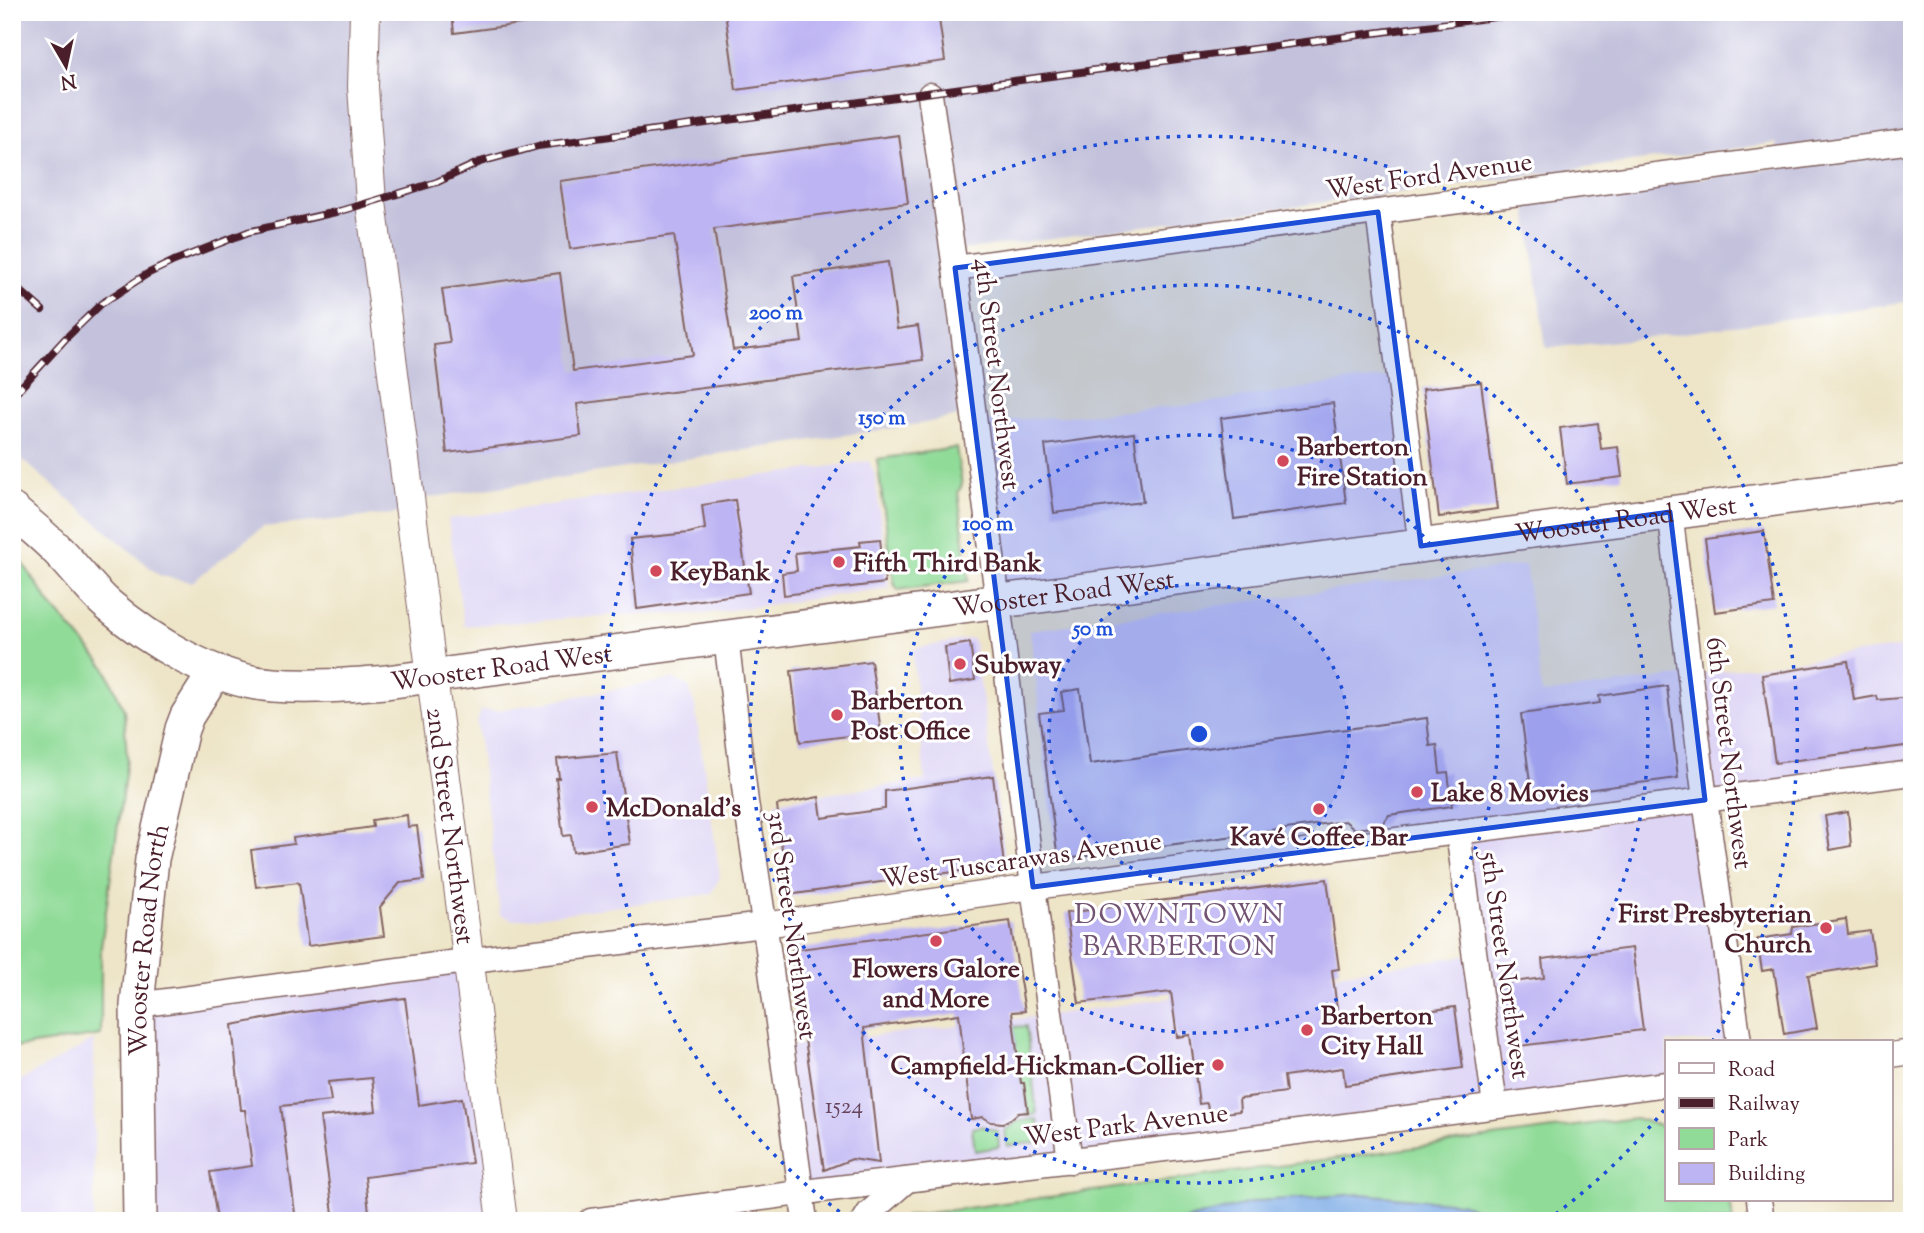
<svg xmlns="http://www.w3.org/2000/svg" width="1924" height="1233" font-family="'Sorts Mill Goudy',serif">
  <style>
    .built { fill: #ded5f5 }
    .industrial { fill: #c3c1db }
    .green { fill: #90db98; stroke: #6d7d62; stroke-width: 2 }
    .water { fill: #7aaae5; stroke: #626488; stroke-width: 2 }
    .building { fill: #bdb4f3 }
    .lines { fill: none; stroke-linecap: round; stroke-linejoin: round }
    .minor-casing { stroke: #836462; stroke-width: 27 }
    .tertiary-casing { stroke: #836462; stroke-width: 32 }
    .secondary-casing { stroke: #836462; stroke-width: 36 }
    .minor { stroke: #fff; stroke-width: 24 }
    .tertiary { stroke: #fff; stroke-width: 30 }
    .secondary { stroke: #fff; stroke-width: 33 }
    .rail-casing { stroke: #4a1f2b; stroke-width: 8 }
    .rail { stroke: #fff; stroke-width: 5; stroke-dasharray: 16; stroke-linecap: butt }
    .marked { fill: #1d4ed8; fill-opacity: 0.2; stroke: #1d4ed8; stroke-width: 5; stroke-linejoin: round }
    .ring { fill: none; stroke: #1d4ed8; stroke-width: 3.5; stroke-dasharray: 3.5 7 }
    .poi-dot { fill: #d1495b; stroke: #fff; stroke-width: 2.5 }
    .labels { text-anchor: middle; stroke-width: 6; stroke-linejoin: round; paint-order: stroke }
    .number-label { font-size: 23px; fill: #67445d }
    .street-label { font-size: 26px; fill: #4a1f2b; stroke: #fff }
    .poi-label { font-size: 26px; font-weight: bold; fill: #4a1f2b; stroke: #fff; text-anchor: start }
    .neighbourhood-label { font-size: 28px; letter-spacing: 2px; fill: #725371; stroke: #fff }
    .centre { fill: #1d4ed8; stroke: #fff; stroke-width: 3.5 }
    .ring-label { font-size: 21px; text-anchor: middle; font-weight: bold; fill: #1d4ed8; stroke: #fff; stroke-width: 6; stroke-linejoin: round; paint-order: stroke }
  </style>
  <rect width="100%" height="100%" fill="#fff"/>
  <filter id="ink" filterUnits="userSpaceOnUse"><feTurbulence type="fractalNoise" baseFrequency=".0143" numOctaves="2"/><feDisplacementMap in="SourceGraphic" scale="14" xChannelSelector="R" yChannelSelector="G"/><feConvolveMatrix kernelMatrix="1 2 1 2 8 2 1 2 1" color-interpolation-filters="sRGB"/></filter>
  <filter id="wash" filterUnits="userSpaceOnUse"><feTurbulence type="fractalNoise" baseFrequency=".00686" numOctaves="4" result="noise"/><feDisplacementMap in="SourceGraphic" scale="28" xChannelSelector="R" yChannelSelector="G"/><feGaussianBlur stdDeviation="1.57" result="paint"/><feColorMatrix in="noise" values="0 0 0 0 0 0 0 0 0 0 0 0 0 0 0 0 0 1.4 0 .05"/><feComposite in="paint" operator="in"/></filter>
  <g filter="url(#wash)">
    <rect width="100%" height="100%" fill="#eee5c8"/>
    <g class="built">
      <polygon points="1399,377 1421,546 998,602 981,422 1083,415 1192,405 1350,381"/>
      <polygon points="869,461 875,475 889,588 703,614 616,615 464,626 448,519"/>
      <polygon points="1525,565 1542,694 1912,646 1912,773 1705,800 1739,1042 1667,1042 1667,1084 800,1193 780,1047 1050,1015 1475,954 1458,832 1341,847 1348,826 1345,823 1057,861 1030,630"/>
      <polygon points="971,638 974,640 1006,865 1004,867 788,897 775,803 777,801 925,780 912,649"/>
      <polygon points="674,679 688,686 695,706 720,877 711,894 514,920 500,915 477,723 481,710 498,710"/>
      <polygon points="467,961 502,1221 140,1221 137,1005"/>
      <polygon points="94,1040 94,1221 12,1221 12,1085"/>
    </g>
    <g class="industrial">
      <polygon points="12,12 1912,12 1912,141 1780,159 1776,143 953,251 973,413 925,423 420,499 402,513 263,527 192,582 160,576 12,451"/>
      <polygon points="1912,149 1912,301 1650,338 1546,348 1526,202"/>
    </g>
    <g class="green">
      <polygon points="956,448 962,485 958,492 969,581 898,590 894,583 877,459"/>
      <polygon points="12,555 24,565 51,605 105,667 124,710 127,759 101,947 101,1035 12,1048"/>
      <polygon points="1026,1026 1037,1114 1028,1116 1024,1083 1021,1083 1013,1027"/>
      <polygon points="1635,1118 1667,1128 1667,1200 1730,1200 1733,1221 896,1221 907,1216"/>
      <polygon points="1038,1119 1041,1142 1007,1146 1005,1130 1019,1121"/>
      <polygon points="981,1126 998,1131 999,1147 975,1151 972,1128"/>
    </g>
    <polygon class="water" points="1361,1194 1460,1203 1509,1221 1180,1221 1258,1201"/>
    <g id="blocks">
      <g class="building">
        <polygon points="452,12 536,12 536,22 454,33"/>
        <polygon points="725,12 938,12 945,61 736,90"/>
        <polygon points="899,135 908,203 714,229 733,350 802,342 793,276 888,262 897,329 918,326 923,360 577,404 581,436 447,453 434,345 450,343 442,289 560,273 573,371 693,355 674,235 570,249 560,181"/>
        <polygon points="1481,382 1497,509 1439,517 1423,389"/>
        <polygon points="1333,403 1346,503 1234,519 1221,418"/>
        <polygon points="1598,423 1601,449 1618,447 1622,477 1567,484 1560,428"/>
        <polygon points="1134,433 1143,502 1054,513 1045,445"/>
        <polygon points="735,500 749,593 637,609 630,539 689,533 705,529 702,505"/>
        <polygon points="1764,531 1774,604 1715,612 1705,539"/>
        <polygon points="880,539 885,583 784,595 782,573 797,571 795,553 861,546 860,541"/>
        <polygon points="970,643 975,680 949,684 945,647"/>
        <polygon points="871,661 881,732 800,742 791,671"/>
        <polygon points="1848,661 1854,700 1877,696 1878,700 1912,697 1912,745 1775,763 1762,675"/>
        <polygon points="1667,686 1678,778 1532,797 1521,714 1600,703 1599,696"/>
        <polygon points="1080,689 1090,764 1427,718 1430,746 1437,745 1440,773 1448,772 1452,806 1389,815 1383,824 1379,826 1355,829 1345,821 1058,860 1039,713 1064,710 1061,692"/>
        <polygon points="617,753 630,844 573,852 571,835 563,836 556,778 559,778 557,759"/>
        <polygon points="993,776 1004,865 787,895 777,805 819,797 822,818 885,809 885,791"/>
        <polygon points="1848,812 1851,846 1830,850 1825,816"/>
        <polygon points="407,815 408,827 417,826 424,880 400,883 380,907 384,936 308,946 299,882 256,887 251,850 294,844 293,838 373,827 372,820"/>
        <polygon points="1327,879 1339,969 1332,970 1339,1024 1455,1007 1463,1068 1345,1085 1343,1068 1284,1076 1286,1092 1248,1097 1248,1098 1239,1099 1240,1111 1209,1115 1207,1103 1199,1104 1190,1035 1177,1037 1171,992 1079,1003 1066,913"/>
        <polygon points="1846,919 1848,934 1870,931 1875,964 1808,975 1817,1028 1784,1034 1774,969 1762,971 1757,939 1792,934 1793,927"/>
        <polygon points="1010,921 1025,1011 1012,1012 1021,1083 1024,1083 1028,1112 1018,1113 1011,1119 1003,1123 991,1122 983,1117 971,1119 959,1014 864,1028 879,1163 852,1159 824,1170 792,950"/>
        <polygon points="1632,948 1643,1030 1520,1046 1516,1017 1509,1019 1505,983 1544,978 1542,959"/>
        <polygon points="405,998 419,1105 462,1098 472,1163 365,1177 370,1221 334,1221 320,1117 376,1111 372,1078 328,1082 331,1101 281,1106 296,1221 261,1221 260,1215 217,1220 210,1172 252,1166 245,1110 241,1110 232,1025 296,1013"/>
      </g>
    </g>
  </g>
  <g filter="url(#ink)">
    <use href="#blocks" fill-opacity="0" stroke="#836462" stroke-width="2"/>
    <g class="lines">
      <g class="minor-casing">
        <g id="minor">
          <polyline points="930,95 955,268 1001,626 1033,887 1070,1161"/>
          <polyline points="1378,212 1421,546"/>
          <polyline points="955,268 1912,141"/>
          <polyline points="1670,512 1705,800 1739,1042"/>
          <polyline points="726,638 746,802 768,949 805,1221"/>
          <polyline points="1458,832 1495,1106"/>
          <polyline points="137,1005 503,956 764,925 1011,890 1912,773"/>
          <polyline points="1891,1055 1912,1052"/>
          <polyline points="1759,1200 1762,1221"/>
          <polyline points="591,1221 821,1190 1198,1145 1667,1084"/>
          <polyline points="864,1221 869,1213 907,1180"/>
        </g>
      </g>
      <g class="tertiary-casing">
        <g id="tertiary">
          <path id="s1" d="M365,12L363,87L371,202L502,1221"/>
        </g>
      </g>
      <g class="secondary-casing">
        <g id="secondary">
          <path id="s2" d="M12,510C28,524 45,537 60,553C76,569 90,589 107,604C151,642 215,681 273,685C311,688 348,685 386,682L1912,481"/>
          <path id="s3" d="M140,1221L137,1005L152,859L182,729L187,716L215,672"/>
        </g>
      </g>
      <use href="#minor" class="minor"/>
      <use href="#tertiary" class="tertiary"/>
      <use href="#secondary" class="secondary"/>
      <g class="rail-casing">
        <g id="rail">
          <polyline points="12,280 16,287 42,310"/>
          <polyline points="12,397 66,338 101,304 147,274 174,261 248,232 340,211 371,202 437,182 480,162 538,146 1043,77 1532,12"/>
        </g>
      </g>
      <use href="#rail" class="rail"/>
    </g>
  </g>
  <path class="marked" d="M1378,212L1421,546L1670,512L1705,800L1033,887L955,268Z"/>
  <circle cx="1199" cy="734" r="150" fill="#1d4ed8" fill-opacity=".12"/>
  <g class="ring">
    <circle cx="1199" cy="734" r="150"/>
    <circle cx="1199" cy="734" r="299"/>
    <circle cx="1199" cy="734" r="449"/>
    <path d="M1664 1110A598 598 0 0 1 1550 1218M848 1218A598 598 0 1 1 1712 1042"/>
  </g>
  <g class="poi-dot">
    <circle cx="1283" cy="461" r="7"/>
    <circle cx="839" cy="562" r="7"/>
    <circle cx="656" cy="571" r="7"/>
    <circle cx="960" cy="664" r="7"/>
    <circle cx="837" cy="715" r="7"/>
    <circle cx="1417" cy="792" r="7"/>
    <circle cx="592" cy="807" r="7"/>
    <circle cx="1319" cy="809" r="7"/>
    <circle cx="1826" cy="928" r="7"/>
    <circle cx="936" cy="941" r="7"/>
    <circle cx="1307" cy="1030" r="7"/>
    <circle cx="1218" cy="1065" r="7"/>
  </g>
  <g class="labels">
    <g class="number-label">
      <text x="844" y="1113">1524</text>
    </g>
    <g class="street-label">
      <text transform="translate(1429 175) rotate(-8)" y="9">West Ford Avenue</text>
      <text transform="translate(998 374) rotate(83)" y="9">4th Street Northwest</text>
      <text dy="9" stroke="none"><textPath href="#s2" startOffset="1685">Wooster Road West</textPath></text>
      <text dy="9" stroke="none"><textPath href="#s2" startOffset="1118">Wooster Road West</textPath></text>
      <text dy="9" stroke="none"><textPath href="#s2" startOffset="551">Wooster Road West</textPath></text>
      <text transform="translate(1730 753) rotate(83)" y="9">6th Street Northwest</text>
      <text dy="9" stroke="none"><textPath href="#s1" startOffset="819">2nd Street Northwest</textPath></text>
      <text transform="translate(1021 859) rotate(-8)" y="9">West Tuscarawas Avenue</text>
      <text transform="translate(793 925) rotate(82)" y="9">3rd Street Northwest</text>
      <text dy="9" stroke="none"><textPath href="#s3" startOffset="282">Wooster Road North</textPath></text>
      <text transform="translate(1506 965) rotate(82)" y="9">5th Street Northwest</text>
      <text transform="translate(1126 1124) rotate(-7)" y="9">West Park Avenue</text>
    </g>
    <g class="poi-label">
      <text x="1297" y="455">Barberton<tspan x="1297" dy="30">Fire Station</tspan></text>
      <text x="853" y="571">Fifth Third Bank</text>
      <text x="670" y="580">KeyBank</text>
      <text x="974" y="673">Subway</text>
      <text x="851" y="709">Barberton<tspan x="851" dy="30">Post Office</tspan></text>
      <text x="1431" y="801">Lake 8 Movies</text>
      <text x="606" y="816">McDonald's</text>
      <text x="1319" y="845" text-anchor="middle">Kavé Coffee Bar</text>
      <text x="1812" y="922" text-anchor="end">First Presbyterian<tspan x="1812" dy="30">Church</tspan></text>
      <text x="936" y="977" text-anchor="middle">Flowers Galore<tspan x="936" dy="30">and More</tspan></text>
      <text x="1321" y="1024">Barberton<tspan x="1321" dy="30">City Hall</tspan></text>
      <text x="1204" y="1074" text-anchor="end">Campfield-Hickman-Collier</text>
    </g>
    <g class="neighbourhood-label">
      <text x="1180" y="923">DOWNTOWN<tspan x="1180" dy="32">BARBERTON</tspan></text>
    </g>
  </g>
  <circle cx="1199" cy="734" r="10" class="centre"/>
  <g class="ring-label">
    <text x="776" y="319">200 m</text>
    <text x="882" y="424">150 m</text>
    <text x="988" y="530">100 m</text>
    <text x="1093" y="635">50 m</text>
  </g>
  <rect width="1924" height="1233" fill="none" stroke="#fff" stroke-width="42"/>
  <rect x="1665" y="1040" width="228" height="161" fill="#ffffff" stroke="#b7a5aa" stroke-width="2"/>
  <rect x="1679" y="1063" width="35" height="10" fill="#ffffff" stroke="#b7a5aa" stroke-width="2"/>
  <text x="1728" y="1076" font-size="21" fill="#4a1f2b">Road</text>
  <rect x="1679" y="1098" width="35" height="10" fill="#4a1f2b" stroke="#b7a5aa" stroke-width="2"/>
  <text x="1728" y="1110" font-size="21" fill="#4a1f2b">Railway</text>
  <rect x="1679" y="1128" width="35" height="21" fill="#90db98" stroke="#b7a5aa" stroke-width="2"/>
  <text x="1728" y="1146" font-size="21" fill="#4a1f2b">Park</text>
  <rect x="1679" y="1163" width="35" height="21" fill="#bdb4f3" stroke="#b7a5aa" stroke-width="2"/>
  <text x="1728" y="1180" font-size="21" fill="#4a1f2b">Building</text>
  <g transform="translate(66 66) rotate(171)" stroke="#ffffff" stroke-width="5" paint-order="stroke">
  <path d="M0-5L12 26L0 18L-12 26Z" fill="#4a1f2b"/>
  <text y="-10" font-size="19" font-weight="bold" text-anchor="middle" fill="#4a1f2b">N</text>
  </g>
</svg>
